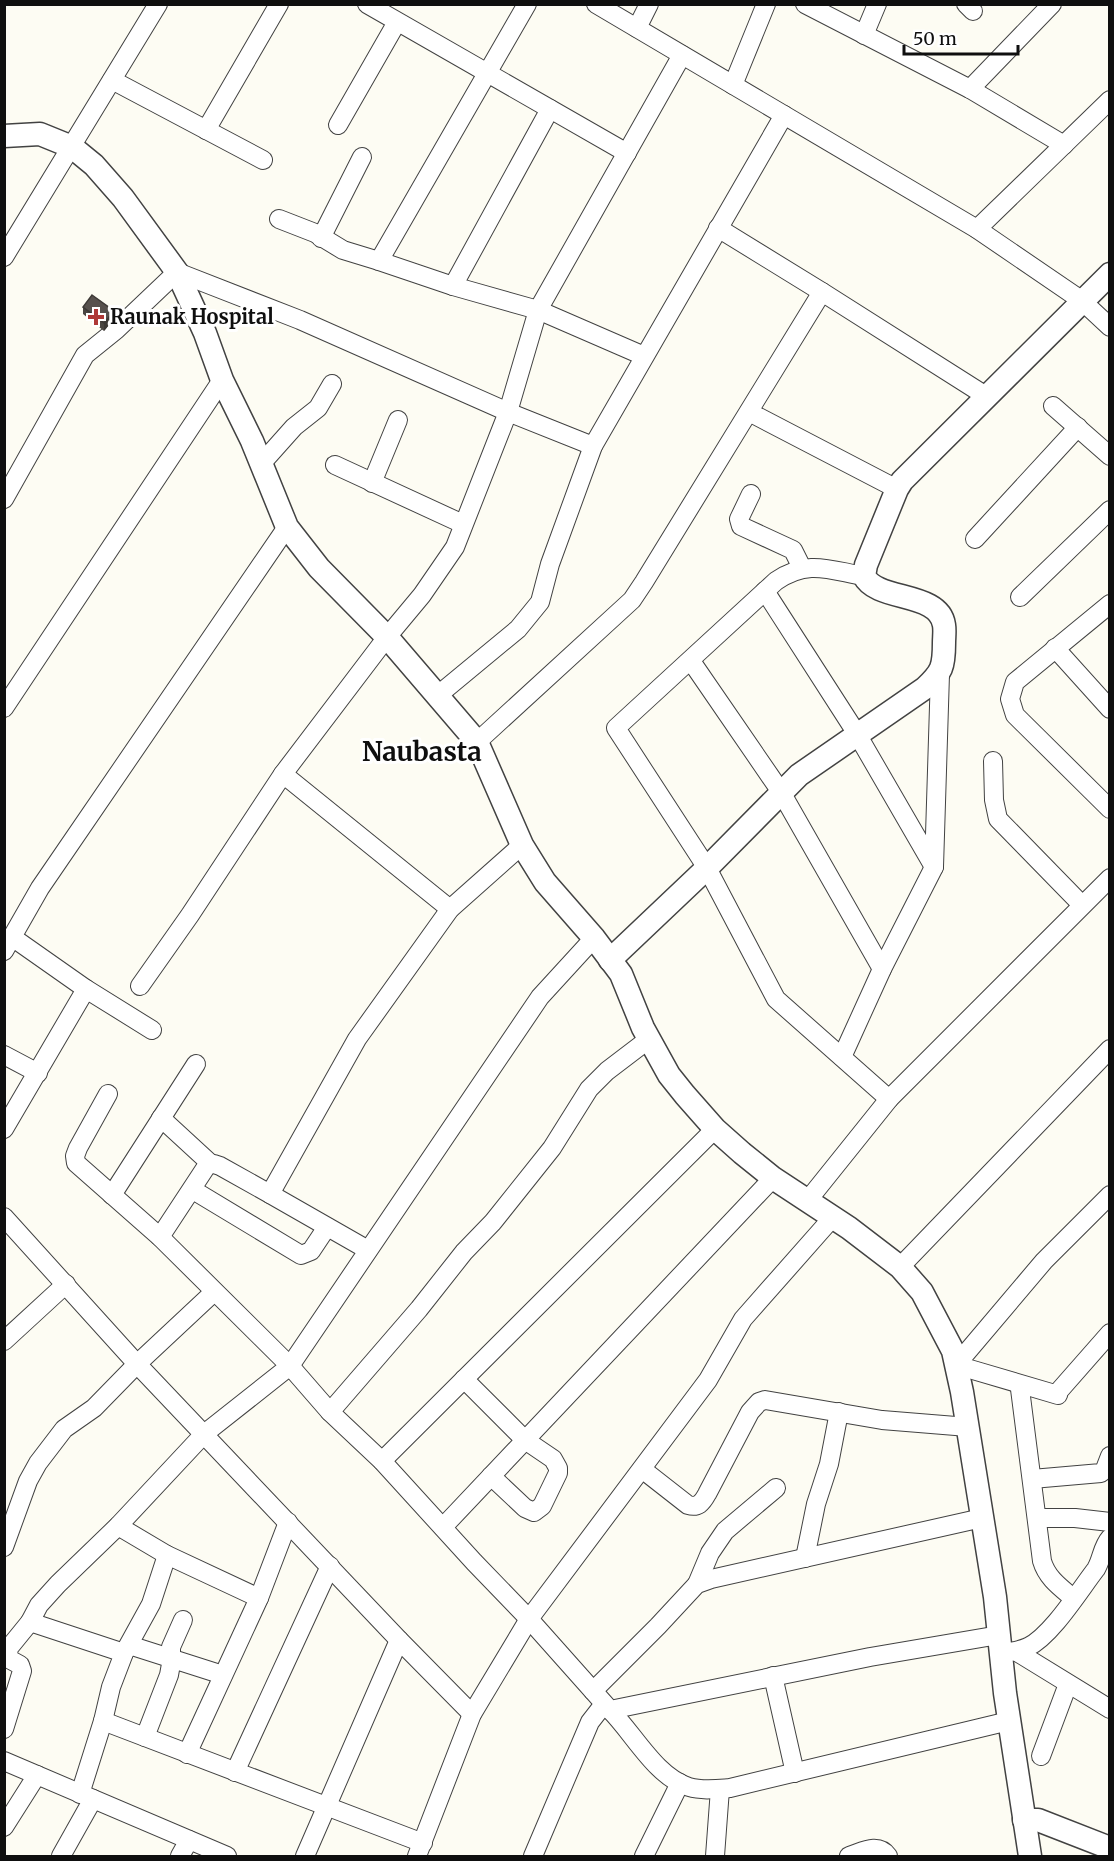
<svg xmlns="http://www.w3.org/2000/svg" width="1114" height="1861" font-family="Merriweather,serif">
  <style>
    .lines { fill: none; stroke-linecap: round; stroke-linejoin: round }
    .minor-casing { stroke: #424242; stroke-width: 20 }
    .tertiary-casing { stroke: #424242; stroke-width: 25 }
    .minor { stroke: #fff; stroke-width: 18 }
    .tertiary { stroke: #fff; stroke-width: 22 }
    .wall { fill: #4b4642 }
    .shaded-wall { fill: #3d3936 }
    .building { fill: #57514d; stroke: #3d3936; stroke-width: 1.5 }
    .poi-dot { fill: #af3937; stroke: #fff; stroke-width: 2 }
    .labels { text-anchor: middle; stroke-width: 6; stroke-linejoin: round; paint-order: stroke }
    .poi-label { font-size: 20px; font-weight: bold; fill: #0f0f0f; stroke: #fff; text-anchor: start }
    .district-label { font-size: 26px; font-weight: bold; fill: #0f0f0f; stroke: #fff }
  </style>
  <rect width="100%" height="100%" fill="#fdfcf3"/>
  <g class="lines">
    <g class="minor-casing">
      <g id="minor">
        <polyline points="367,4 627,153"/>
        <polyline points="527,4 379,261 453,286 538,310 644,356"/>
        <polyline points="596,4 977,229 1081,300 1110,327"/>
        <polyline points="805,4 970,89 1064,145"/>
        <polyline points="966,4 973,11"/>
        <polyline points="637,28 649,4"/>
        <polyline points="864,35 877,4"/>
        <polyline points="112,80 263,160"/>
        <polyline points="733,85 766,4"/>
        <polyline points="970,89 1052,4"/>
        <polyline points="338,125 397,22"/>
        <polyline points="206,130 279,4"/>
        <polyline points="279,219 315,233 343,250 379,261"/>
        <polyline points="718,228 822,292 986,396"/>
        <polyline points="977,229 1110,100"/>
        <polyline points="321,238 362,157"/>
        <polyline points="4,257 158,4"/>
        <polyline points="453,286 550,109"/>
        <polyline points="1053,406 1110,456"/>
        <polyline points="749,412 897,489"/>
        <polyline points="261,464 294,427 318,408 332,384"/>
        <polyline points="335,465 463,524"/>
        <polyline points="372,483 398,420"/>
        <polyline points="751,494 739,519 741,526 793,550 802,568"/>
        <polyline points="4,499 85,355 116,330 177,272 300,320 508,412 593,446"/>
        <polyline points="975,539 1078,427"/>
        <path d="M864,576C829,570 808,559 776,581L616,728L707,868L776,999L889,1099L1110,878"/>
        <polyline points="765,591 857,734 934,867"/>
        <polyline points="1020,597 1110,510"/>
        <polyline points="1110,604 1015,682 1010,699 1015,715 1110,809"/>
        <polyline points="1055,648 1110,709"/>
        <polyline points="691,661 781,792 882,969"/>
        <polyline points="437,696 518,629 540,602 550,564 593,446 784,115"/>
        <polyline points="4,708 222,380"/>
        <polyline points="477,742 632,600 644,582 822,292"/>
        <polyline points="993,761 994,800 998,819 1082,905"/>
        <polyline points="283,774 450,909"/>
        <polyline points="12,937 86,989 152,1030"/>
        <polyline points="4,951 40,888 287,527"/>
        <polyline points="140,986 190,915 283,774 387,637 422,595 455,547 508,412 538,310 682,55"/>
        <polyline points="4,1055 38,1073"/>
        <polyline points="842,1057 882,969 934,867 940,674"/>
        <polyline points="108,1094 78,1148 75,1156 76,1163 160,1237 290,1366 330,1412 382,1461 474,1562 529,1619 610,1710 870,1657 999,1635"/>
        <polyline points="161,1118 211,1164"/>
        <polyline points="4,1129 86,989"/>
        <polyline points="193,1190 301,1255 311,1251 327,1227"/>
        <polyline points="270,1194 368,1250"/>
        <polyline points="112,1195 196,1064"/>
        <polyline points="808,1200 889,1099"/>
        <polyline points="4,1217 137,1364 399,1640 472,1714"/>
        <polyline points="160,1237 208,1164 214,1164 220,1166 270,1194 357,1039 450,909 522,845"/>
        <polyline points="900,1267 1110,1049"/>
        <polyline points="4,1341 66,1284"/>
        <polyline points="464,1379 525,1440 553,1459 558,1468 558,1473 542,1506 534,1512 525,1508 491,1476"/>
        <path d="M1020,1389L1042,1561C1047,1578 1060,1587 1073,1598"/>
        <polyline points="1059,1391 1110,1333"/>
        <polyline points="1058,1395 956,1365 1044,1261 1110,1195"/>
        <polyline points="330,1412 419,1309 464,1252 493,1222 552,1148 589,1089 607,1071 649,1039"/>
        <polyline points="382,1461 715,1129"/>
        <path d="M642,1469L688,1505C698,1508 702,1503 707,1494L750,1412L759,1402L765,1400L882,1420L968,1427"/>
        <polyline points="1032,1479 1101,1473 1105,1469 1110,1456"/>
        <polyline points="1037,1518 1075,1518 1110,1522"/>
        <polyline points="118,1526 167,1555 259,1598"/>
        <polyline points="443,1527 773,1178"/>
        <polyline points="4,1547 28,1481 38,1463 64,1429 94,1408 137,1364 214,1292"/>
        <polyline points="805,1558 816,1504 829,1464 839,1412"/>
        <polyline points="697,1584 710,1553 725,1531 776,1488"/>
        <polyline points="129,1645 223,1675"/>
        <polyline points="1017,1652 1110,1709"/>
        <polyline points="124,1653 30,1622 39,1605 58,1584 118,1526 204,1434 290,1366 540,997 594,938"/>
        <path d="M1001,1653C1010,1652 1019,1651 1028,1647C1052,1635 1079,1591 1096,1569C1102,1559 1102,1547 1110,1538"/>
        <polyline points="773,1676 795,1773"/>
        <polyline points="593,1691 658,1626 697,1584 711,1579 982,1518"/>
        <path d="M610,1710C634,1734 656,1777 689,1787C702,1791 717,1789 730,1788L1009,1721"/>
        <polyline points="103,1721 423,1843"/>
        <polyline points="4,1729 22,1671 20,1665 9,1659 8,1649 30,1622"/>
        <polyline points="145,1737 169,1675 171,1664 171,1647 183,1620"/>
        <polyline points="187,1754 259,1598 288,1522"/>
        <polyline points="1041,1756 1068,1684"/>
        <polyline points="4,1761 227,1856"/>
        <polyline points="235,1772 330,1566"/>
        <polyline points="80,1794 103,1721 111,1687 124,1653 151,1604 167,1555"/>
        <polyline points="4,1827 37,1775"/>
        <polyline points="61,1856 93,1799"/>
        <polyline points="180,1856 189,1840"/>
        <polyline points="305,1856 399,1640"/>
        <polyline points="417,1856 472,1714 529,1619 708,1380 743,1319 833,1217"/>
        <polyline points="533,1856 590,1722 604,1704"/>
        <polyline points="644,1856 680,1783"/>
        <polyline points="715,1856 720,1789"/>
        <path d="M849,1856C862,1852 878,1842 888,1856"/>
      </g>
    </g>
    <g class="tertiary-casing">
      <g id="tertiary">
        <polyline points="4,136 40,134 72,147 94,165 123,198 177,272 205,333 222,380 252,441 287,527 319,568 387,637 477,742 522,845 545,882 594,938 621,974 643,1028 669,1075 685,1095 715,1129 742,1153 773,1178 849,1228 900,1267 922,1292 953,1351 962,1392 995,1597 1005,1693 1030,1856"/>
        <path d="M610,960L707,868L799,775L925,688C942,672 944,667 944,643C944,637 945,631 944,625C939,591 877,602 864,576L866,565L897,489L902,481L1110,274"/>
        <polyline points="1024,1820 1038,1820 1110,1848"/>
      </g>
    </g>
    <use href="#minor" class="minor"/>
    <use href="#tertiary" class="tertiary"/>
  </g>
  <polygon class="wall" points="83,307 114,319 104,331 83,314"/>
  <polygon class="shaded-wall" points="114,311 114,319 104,331 104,323"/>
  <polygon class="building" points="92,295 114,311 104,323 83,307"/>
  <path class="poi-dot" d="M93 308h6v6h6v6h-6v6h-6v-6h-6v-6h6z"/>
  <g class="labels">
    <g class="poi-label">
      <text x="110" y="324">Raunak Hospital</text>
    </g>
    <g class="district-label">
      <text x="422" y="761">Naubasta</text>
    </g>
  </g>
  <rect width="1114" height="1861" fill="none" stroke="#0f0f0f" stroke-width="12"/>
  <path d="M904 45v9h114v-9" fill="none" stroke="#0f0f0f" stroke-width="3"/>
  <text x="913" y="45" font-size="18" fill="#0f0f0f" stroke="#ffffff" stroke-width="4.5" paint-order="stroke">50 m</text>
</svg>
